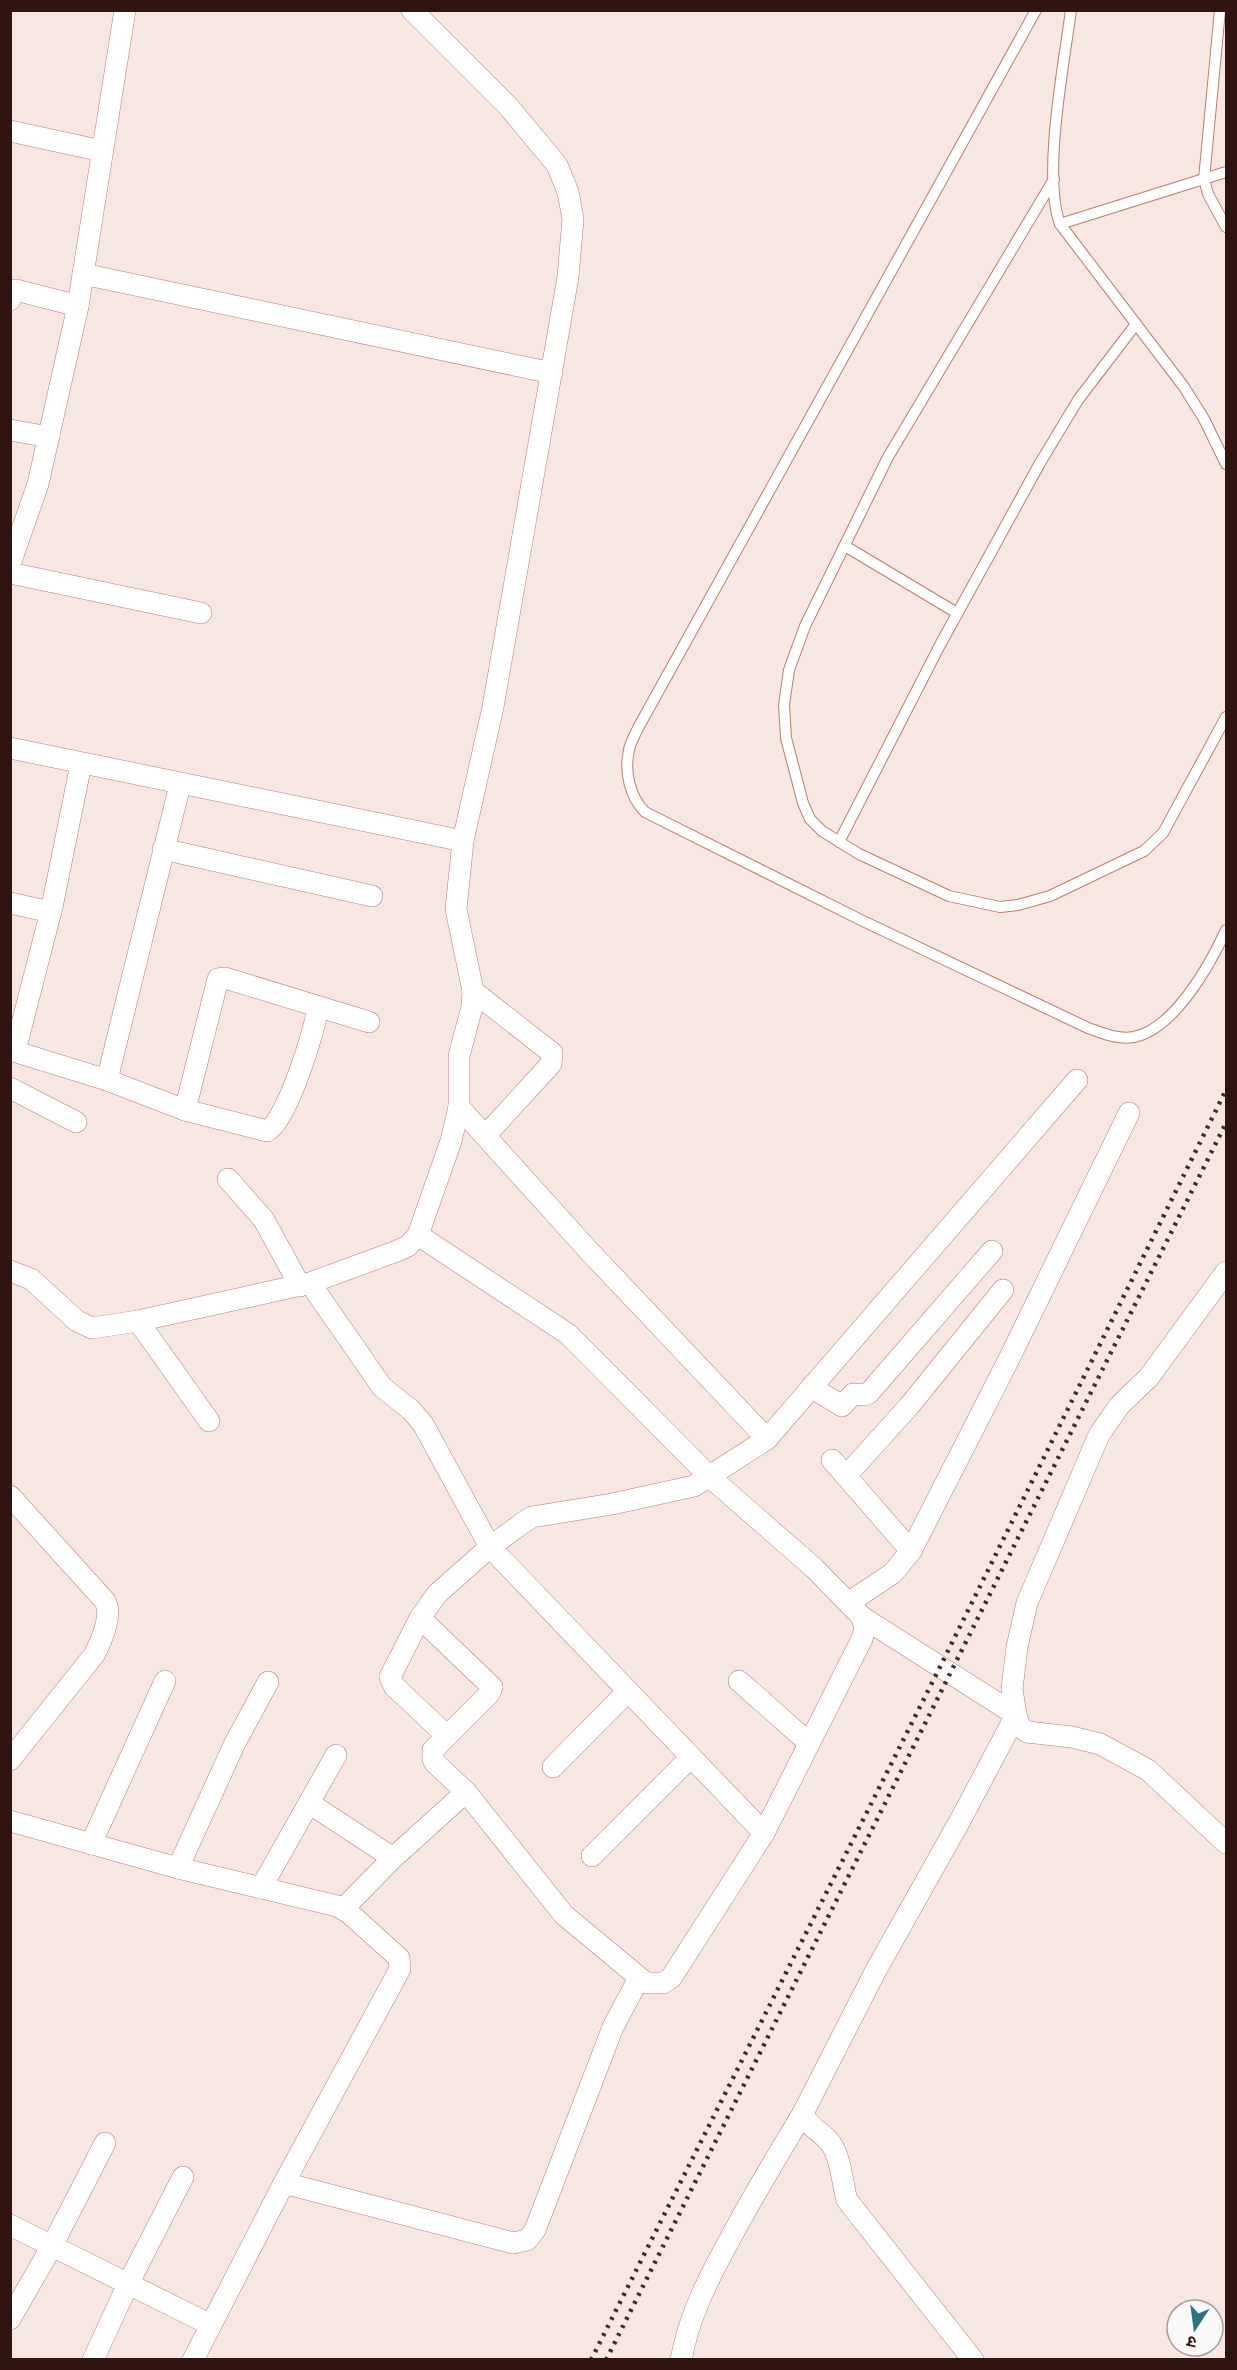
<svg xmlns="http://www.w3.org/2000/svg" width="1237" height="2370" font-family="'Varela Round','Noto Sans Devanagari',sans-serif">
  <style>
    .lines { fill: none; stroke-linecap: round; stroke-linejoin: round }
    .service-casing { stroke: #c37a6b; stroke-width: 12 }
    .minor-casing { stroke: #c37a6b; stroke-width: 22 }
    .service { stroke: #fff; stroke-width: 10 }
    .minor { stroke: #fff; stroke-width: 21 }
    .rail { stroke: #462c27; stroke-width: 4.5; stroke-dasharray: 3 6; stroke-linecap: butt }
  </style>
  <rect width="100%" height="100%" fill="#f7e7e3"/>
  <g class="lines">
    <g class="service-casing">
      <g id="service">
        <path d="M1036,10L638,728C635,735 630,743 629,750C624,772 630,797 645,812L861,920L1088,1028C1103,1033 1117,1040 1134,1037C1174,1029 1210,965 1226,930"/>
        <path d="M1071,10C1064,64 1042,176 1060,224L1184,387L1204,419L1226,464"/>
        <polyline points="1220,10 1204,179 1208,194 1226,227"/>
        <polyline points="1054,179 888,457 805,626 789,670 784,705 786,738 803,803 810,819 822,831 859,854 949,896 1000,907 1018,905 1050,896 1144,851 1163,833 1226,717"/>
        <polyline points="1060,224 1226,172"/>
        <polyline points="845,546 957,613"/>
        <polyline points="839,842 940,645 1040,463 1078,400 1136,324"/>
      </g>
    </g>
    <g class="minor-casing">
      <g id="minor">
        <polyline points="412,10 508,106 557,165 568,192 573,219 568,277 493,707 463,841 456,909 473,991 472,1007 459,1056 459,1107 589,1251 767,1439 1077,1080"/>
        <polyline points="10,131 102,151"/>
        <polyline points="83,274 552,373"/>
        <polyline points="10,300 12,293 16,290 78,306"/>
        <polyline points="10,430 49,437"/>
        <polyline points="10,564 38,484 78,306 125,10"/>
        <polyline points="10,573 201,613"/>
        <polyline points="10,748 463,841"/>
        <polyline points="163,849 372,896"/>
        <polyline points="10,903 51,912"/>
        <polyline points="473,991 552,1053 551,1064 486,1135"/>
        <path d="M10,1050L107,1080L185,1110L267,1131C287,1121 315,1030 318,1007"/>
        <polyline points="15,1051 52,907 81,764"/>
        <polyline points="107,1080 180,785"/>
        <polyline points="10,1088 76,1122"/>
        <polyline points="185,1110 218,979 225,978 369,1022"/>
        <polyline points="228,1179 264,1220 300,1286"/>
        <polyline points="418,1235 568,1334 710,1477 814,1568 862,1617 865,1629 862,1639 764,1833 671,1978 663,1983 646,1983 564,1915 466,1792 435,1763 433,1759 433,1750 489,1694 492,1687 420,1618"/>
        <polyline points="10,1271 31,1279 77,1321 92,1328 138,1321 310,1283 397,1251 408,1246 418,1235 451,1141 459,1107"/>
        <polyline points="1226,1272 1149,1377 1119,1406 1099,1435 1027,1603 1017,1647 1012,1689 1016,1715 1020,1727 1027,1732 1072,1737 1100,1744 1148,1770 1226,1843"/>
        <polyline points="310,1283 382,1387 411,1410 423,1424 490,1547 764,1833"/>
        <polyline points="138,1321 209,1421"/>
        <polyline points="811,1387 842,1406 853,1394 865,1395 869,1393 992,1251"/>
        <polyline points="832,1460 911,1551"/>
        <polyline points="846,1476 910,1405 1003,1290"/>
        <path d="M10,1496L105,1601C113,1615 101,1642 94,1655L10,1760"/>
        <polyline points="848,1603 893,1573 911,1551 1010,1357 1129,1113"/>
        <path d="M862,1617L1016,1715L962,1817L875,1972L803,2113C808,2129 827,2133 834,2149C842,2164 842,2183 847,2200L973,2360"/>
        <polyline points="739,1681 809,1743"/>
        <polyline points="447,1736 394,1686 390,1677 420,1618 437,1594 490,1547 524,1522 532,1517 612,1504 694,1486 767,1439"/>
        <polyline points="553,1767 628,1691"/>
        <polyline points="309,1803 393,1858"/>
        <polyline points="10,1821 178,1868 337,1906 349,1913 399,1958 400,1969 284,2183 193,2360"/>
        <polyline points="91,1844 165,1681"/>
        <polyline points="592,1856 691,1757"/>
        <polyline points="178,1868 234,1745 268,1682"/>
        <polyline points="261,1888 336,1755"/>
        <polyline points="343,1909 393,1858 466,1792"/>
        <polyline points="284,2183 513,2243 527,2240 535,2230 613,2027 639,1978"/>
        <polyline points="10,2225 211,2325"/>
        <polyline points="10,2319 52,2246 105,2143"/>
        <polyline points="93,2360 128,2284 183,2177"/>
        <path d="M681,2360C689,2316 708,2279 729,2241C752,2197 778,2155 803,2113"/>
      </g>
    </g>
    <use href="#service" class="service"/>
    <use href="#minor" class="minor"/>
    <g class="rail">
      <polyline points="591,2360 941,1665 1226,1090"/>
      <polyline points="606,2360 1226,1123"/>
    </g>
  </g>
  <rect width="1237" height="2370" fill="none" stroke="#30140f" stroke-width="24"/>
  <g transform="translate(1195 2328) rotate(193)"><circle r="28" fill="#f8f8f8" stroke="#a89d9b" stroke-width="1.5"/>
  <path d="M0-4.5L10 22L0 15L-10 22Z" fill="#2c7280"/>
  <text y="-9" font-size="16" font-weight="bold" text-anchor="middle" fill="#30140f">उ</text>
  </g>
</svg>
